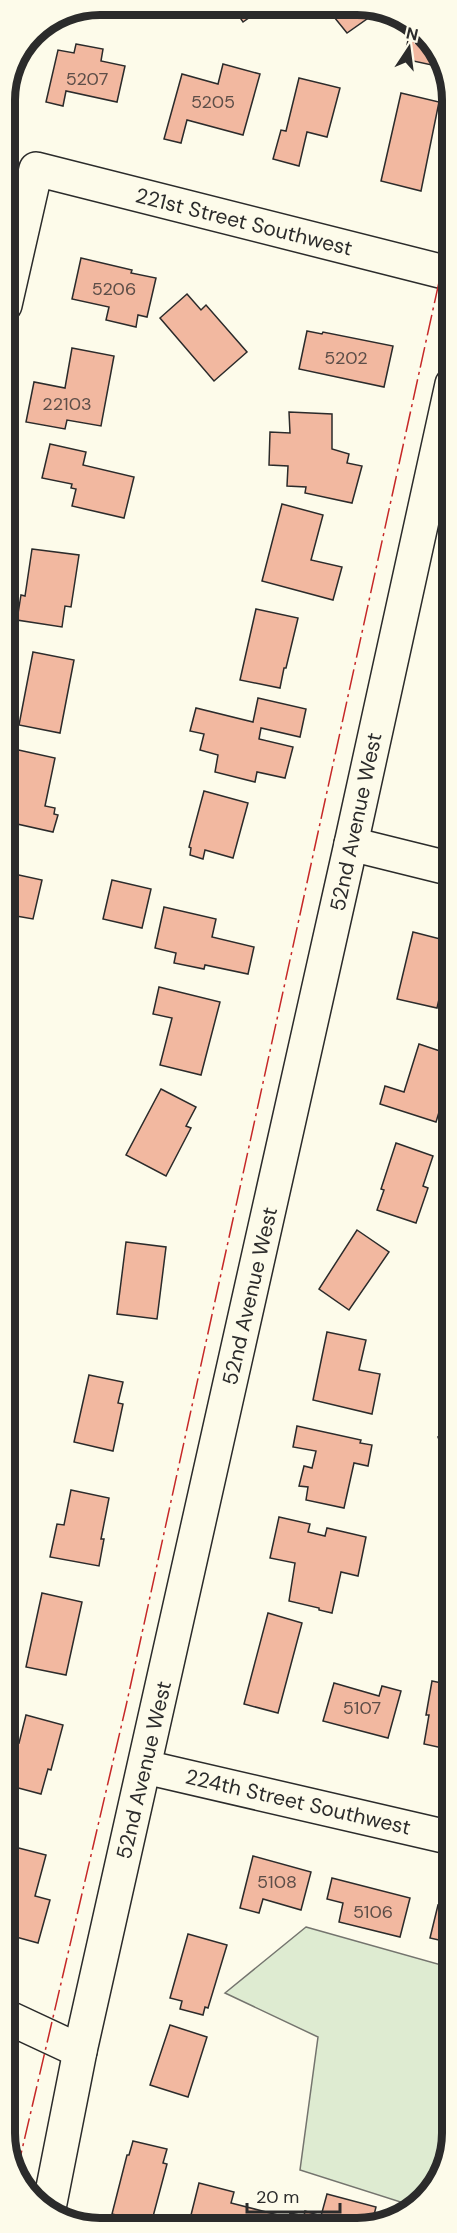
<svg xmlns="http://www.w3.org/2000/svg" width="457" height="2233" font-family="'DM Sans',sans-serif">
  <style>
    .green { fill: #deebd1; stroke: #74746e; stroke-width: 1.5 }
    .building { fill: #f2b8a0; stroke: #2b2b2b; stroke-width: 1.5 }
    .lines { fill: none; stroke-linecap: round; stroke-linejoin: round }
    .minor-casing { stroke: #2b2b2b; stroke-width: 36 }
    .minor { stroke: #fdfbea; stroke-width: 33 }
    .power { stroke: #c62828; stroke-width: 1.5; stroke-dasharray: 21 4.5 3 4.5; stroke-linecap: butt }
    .labels { text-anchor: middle; stroke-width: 4.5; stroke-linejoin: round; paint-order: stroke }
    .number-label { font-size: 18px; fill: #5d4e48 }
    .street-label { font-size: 21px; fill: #2b2b2b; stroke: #fdfbea }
    .rim { fill: none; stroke: #2b2b2b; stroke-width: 8 }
  </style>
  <rect width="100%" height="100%" fill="#fdfbea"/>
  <polygon class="green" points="306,1927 452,1968 452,2139 425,2200 413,2206 300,2170 318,2037 225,1993"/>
  <g class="building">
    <polygon points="232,6 266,6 243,22"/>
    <polygon points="326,7 379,8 381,9 347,33"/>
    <polygon points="411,26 428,37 441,67 404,59"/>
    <polygon points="76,44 103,49 101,61 125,66 117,102 66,91 63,106 46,102 58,50 74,53"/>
    <polygon points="223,64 260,74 243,135 187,120 181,143 164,139 182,74 218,84"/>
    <polygon points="299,78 340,88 327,137 307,132 299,166 273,159 281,130 286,131"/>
    <polygon points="401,93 439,102 421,191 381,181"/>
    <polygon points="81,258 132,270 131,273 156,278 147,317 138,315 136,327 106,320 109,307 72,299"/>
    <polygon points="187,294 201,310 206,305 247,352 214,381 160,318"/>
    <polygon points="307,331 322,334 323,332 393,346 384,387 299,369"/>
    <polygon points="72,348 114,356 101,426 67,420 65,429 26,422 34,382 65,388"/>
    <polygon points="289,412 332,414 332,449 349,454 347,463 362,466 352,503 305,493 306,487 287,486 288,466 269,465 270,432 290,433"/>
    <polygon points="50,444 86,452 83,465 134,477 124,518 72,506 76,489 71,488 72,484 42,478"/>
    <polygon points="282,504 323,515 311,560 342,567 333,600 262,581"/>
    <polygon points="32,549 79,555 71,607 65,606 62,627 17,620 21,595 25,596"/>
    <polygon points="256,609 298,618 286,668 284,668 280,688 240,680"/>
    <polygon points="33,652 74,660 60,733 19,725"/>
    <polygon points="258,698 306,709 300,737 261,728 259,739 293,747 285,778 257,772 255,782 215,772 218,755 200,750 204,734 190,731 196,708 253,722"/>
    <polygon points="452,737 452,789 441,787"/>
    <polygon points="14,749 55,758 45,806 55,808 54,814 58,815 53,832 8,822 7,828 5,827 5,794"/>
    <polygon points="204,791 248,803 233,858 205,850 203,859 190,855 191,848 189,847"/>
    <polygon points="5,872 42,880 33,919 5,914"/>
    <polygon points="112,880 151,889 142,928 103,919"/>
    <polygon points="164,907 216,919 212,937 254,947 248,974 205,965 204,969 174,963 176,953 155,948"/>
    <polygon points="413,932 452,942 437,1008 397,999"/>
    <polygon points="159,987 220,1002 201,1075 160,1065 172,1018 153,1014"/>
    <polygon points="419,1044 452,1055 452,1070 436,1122 380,1104 385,1086 404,1092"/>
    <polygon points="161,1089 196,1107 186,1126 191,1128 166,1176 126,1155"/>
    <polygon points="396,1143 433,1156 423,1186 428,1188 416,1223 377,1210 384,1190 381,1189"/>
    <polygon points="357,1230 389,1252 349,1310 319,1289"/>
    <polygon points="126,1242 166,1247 157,1319 117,1314"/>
    <polygon points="327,1332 366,1340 359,1370 380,1374 372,1414 313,1400"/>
    <polygon points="89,1375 123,1382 118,1403 123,1404 113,1451 74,1442"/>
    <polygon points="452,1380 452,1405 444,1383"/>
    <polygon points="452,1406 452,1468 450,1469 438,1437 449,1433 440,1411"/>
    <polygon points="297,1426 361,1440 360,1443 372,1445 368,1466 354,1463 344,1508 306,1500 308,1487 299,1486 304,1466 312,1468 316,1451 293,1447"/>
    <polygon points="71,1490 109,1498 101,1539 104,1539 99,1566 50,1557 57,1524 64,1525"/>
    <polygon points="279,1517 310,1524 308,1532 325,1536 327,1528 366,1537 358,1576 341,1572 332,1613 319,1610 319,1608 289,1601 295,1563 270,1558"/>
    <polygon points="42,1593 82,1602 66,1675 26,1667"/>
    <polygon points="268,1613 302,1623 278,1713 244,1704"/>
    <polygon points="432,1681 452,1685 452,1750 424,1744 429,1715 426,1715"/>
    <polygon points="334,1683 379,1696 382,1686 401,1691 388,1738 323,1721"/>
    <polygon points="26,1715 63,1725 51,1770 48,1769 41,1794 7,1785 11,1770 5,1769 5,1739 19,1743"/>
    <polygon points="7,1845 46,1855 35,1896 50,1900 38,1943 5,1934 5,1853"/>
    <polygon points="253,1856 311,1872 301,1910 263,1899 259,1913 240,1908"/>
    <polygon points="332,1878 410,1898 400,1937 339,1922 343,1903 327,1899"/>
    <polygon points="438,1905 452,1908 452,1943 430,1938"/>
    <polygon points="188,1934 227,1945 208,2008 205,2007 203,2015 180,2009 182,2001 170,1998"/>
    <polygon points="170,2025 207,2037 188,2097 150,2085"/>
    <polygon points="133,2141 167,2149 163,2163 167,2164 151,2224 112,2214 127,2155 129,2155"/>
    <polygon points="199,2183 234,2192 231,2203 282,2216 280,2227 188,2227"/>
    <polygon points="327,2194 376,2207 371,2227 287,2227 290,2213 304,2216 305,2211 321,2216"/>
  </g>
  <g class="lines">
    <g class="minor-casing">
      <g id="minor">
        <polyline points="5,305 36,169 452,274"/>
        <polyline points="351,844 452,869"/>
        <polyline points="145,1767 452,1838"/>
        <polyline points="5,2016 80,2051"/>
        <polyline points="49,2208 80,2051 351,844 452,384"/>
      </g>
    </g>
    <use href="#minor" class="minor"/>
    <polyline class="power" points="17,2171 126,1706 452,223"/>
  </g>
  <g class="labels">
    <g class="number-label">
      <text x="87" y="85">5207</text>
      <text x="213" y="108">5205</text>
      <text x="114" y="295">5206</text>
      <text x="346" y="364">5202</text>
      <text x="67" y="410">22103</text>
      <text x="362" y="1714">5107</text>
      <text x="277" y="1888">5108</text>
      <text x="373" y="1918">5106</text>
    </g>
    <g class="street-label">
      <text transform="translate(244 222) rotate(14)" y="7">221st Street Southwest</text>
      <text transform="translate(356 822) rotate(-78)" y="7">52nd Avenue West</text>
      <text transform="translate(250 1296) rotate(-77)" y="7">52nd Avenue West</text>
      <text transform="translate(144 1770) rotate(-77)" y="7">52nd Avenue West</text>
      <text transform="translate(298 1802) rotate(13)" y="7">224th Street Southwest</text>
    </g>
  </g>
  <path d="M0 0H457V2233H0ZM100 15H357A85 85 0 0 1 442 100V2133A85 85 0 0 1 357 2218H100A85 85 0 0 1 15 2133V100A85 85 0 0 1 100 15Z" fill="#fdfbea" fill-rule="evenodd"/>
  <path class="rim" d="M100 15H357A85 85 0 0 1 442 100V2133A85 85 0 0 1 357 2218H100A85 85 0 0 1 15 2133V100A85 85 0 0 1 100 15Z"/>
  <g transform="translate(409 48) rotate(13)" stroke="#fdfbea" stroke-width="4.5" paint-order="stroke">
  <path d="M0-4.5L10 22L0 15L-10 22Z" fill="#2b2b2b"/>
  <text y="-9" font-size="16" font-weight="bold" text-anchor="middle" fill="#2b2b2b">N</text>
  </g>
  <path d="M247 2203v9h93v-9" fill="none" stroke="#2b2b2b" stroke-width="3"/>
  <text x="256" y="2203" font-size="18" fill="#2b2b2b" stroke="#fdfbea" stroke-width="4.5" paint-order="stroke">20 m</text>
</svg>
